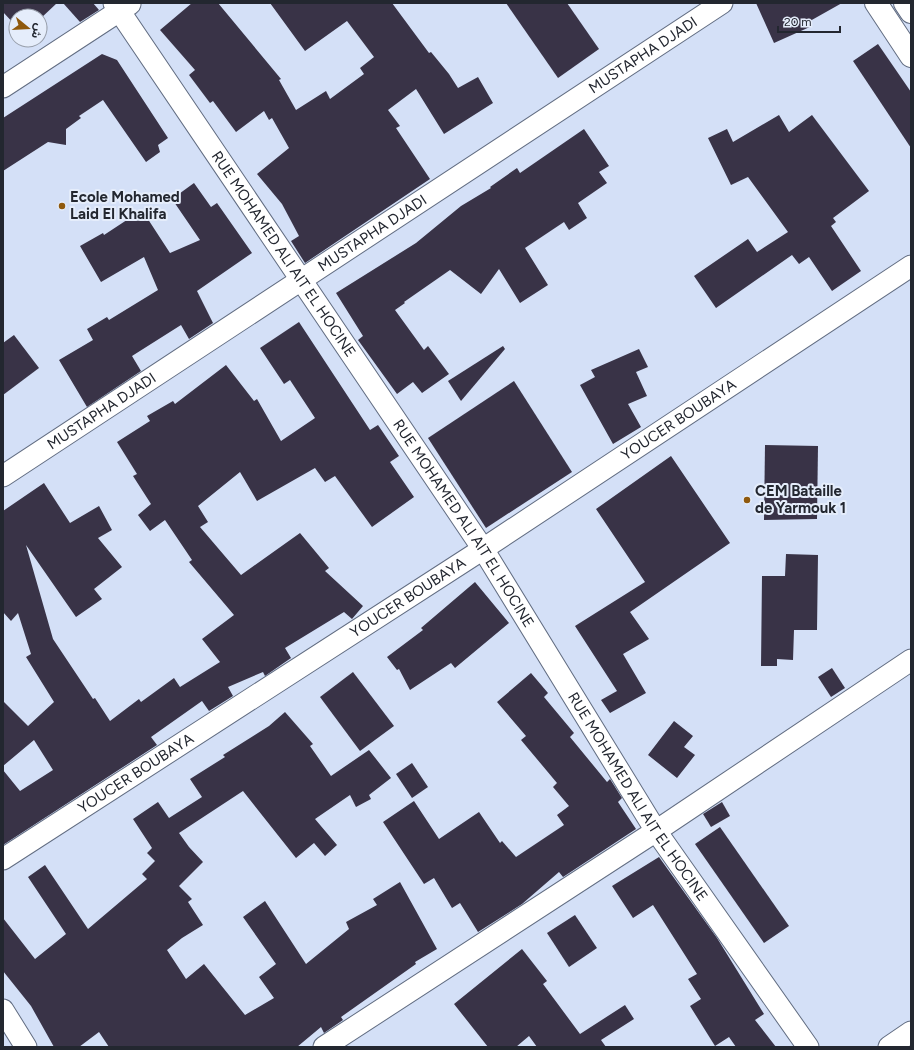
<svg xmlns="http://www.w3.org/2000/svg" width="914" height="1050" font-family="Figtree,'Noto Sans Arabic',sans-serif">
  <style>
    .building { fill: #393347 }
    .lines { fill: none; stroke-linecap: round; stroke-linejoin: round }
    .minor-casing { stroke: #626d82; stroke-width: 23 }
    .major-casing { stroke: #626d82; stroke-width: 24 }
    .minor { stroke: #fff; stroke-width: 21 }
    .major { stroke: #fff; stroke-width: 22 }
    .poi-dot { fill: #8f590d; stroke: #e5edfb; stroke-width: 1.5 }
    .labels { text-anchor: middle; stroke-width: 4; stroke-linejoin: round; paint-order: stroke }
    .street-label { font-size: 15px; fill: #232730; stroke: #e5edfb }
    .poi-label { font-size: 15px; font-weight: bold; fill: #232730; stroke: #e5edfb; text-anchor: start }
  </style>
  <rect width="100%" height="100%" fill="#d4e0f7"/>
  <g class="building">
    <polygon points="3,3 57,3 40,19 40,16 16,16 16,26 3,12"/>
    <polygon points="63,3 93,3 99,10 80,22"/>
    <polygon points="192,3 218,3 281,79 279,80 296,110 326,91 330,99 364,74 360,68 374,57 347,21 305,51 270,3 392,3 429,53 431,52 449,74 458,88 478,77 493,103 444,134 416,89 388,110 400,126 396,128 430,179 305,263 291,241 299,236 282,204 257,174 289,148 272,118 269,120 264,111 236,132 213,101 210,103 189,75 195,70 160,30"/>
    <polygon points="506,3 567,3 599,49 558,78"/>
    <polygon points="756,3 842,3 810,21 812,26 774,43"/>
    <polygon points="878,44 911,92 911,148 853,61"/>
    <polygon points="102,54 117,60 168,138 158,145 160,152 146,162 103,100 79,116 81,118 66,129 66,145 48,142 3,171 3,118"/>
    <polygon points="779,115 789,132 812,115 869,191 833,218 836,222 831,226 861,271 832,291 809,257 799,264 792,255 716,308 694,276 748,239 757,252 788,232 748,177 731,185 708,138 727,129 733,142"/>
    <polygon points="584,129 609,166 599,172 607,183 578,203 587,218 569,230 564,222 525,248 548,285 520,303 499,269 481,294 450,270 404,302 405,303 395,310 424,350 428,346 449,374 422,393 413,382 397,394 358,340 363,336 336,293 416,243 461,206 491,188 490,187 517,168 520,173"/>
    <polygon points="194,183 211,207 217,203 252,253 197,291 213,323 189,339 181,325 132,356 141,371 87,407 59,360 93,340 87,329 107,317 109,320 158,290 144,257 101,282 80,246 103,233 104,235 142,210 170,253 200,240 172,199"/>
    <polygon points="299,322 370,430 378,425 399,456 390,462 414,497 372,527 335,476 325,482 315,468 257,501 240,472 198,506 208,522 200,527 241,575 300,533 329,568 325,571 363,606 352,619 344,612 285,648 291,658 265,676 263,672 228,687 233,696 209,711 202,701 151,737 157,745 3,845 3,770 20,791 53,770 34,740 3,766 3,701 28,726 54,702 26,657 31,654 18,613 11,621 3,612 3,511 44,483 70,523 99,506 112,530 98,538 122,567 94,589 102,599 76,617 26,545 53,639 93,699 95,698 110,721 139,699 141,702 174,678 180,687 220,662 202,639 234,615 189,562 192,560 165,520 150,531 138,515 151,504 133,476 137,474 117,442 150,421 147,416 173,401 175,404 226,365 254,401 257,399 281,441 315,418 290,380 284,384 260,348"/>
    <polygon points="14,335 39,368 3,395 3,343"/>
    <polygon points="503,346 505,349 461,401 448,381"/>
    <polygon points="639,349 648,367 636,372 647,396 628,404 641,427 613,444 580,385 595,377 591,370"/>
    <polygon points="514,381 572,472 486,528 428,438"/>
    <polygon points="765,445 818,446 817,519 764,520"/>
    <polygon points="671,456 730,543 630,612 649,639 623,654 646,693 610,713 601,700 617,691 575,626 645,582 596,509"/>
    <polygon points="786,554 818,555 817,630 794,630 793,660 777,659 777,666 761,666 762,576 785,576"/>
    <polygon points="475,582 509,623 455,668 451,663 410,690 399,669 397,670 387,657 423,630 421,628"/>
    <polygon points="832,668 845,688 831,697 818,677"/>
    <polygon points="353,672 394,726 360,751 320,697"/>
    <polygon points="531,673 548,693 544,697 574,733 570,737 607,782 610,779 622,798 618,802 636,829 563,877 559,872 522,904 478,932 460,903 452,908 434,878 424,884 383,822 414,801 439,839 479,812 500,843 502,841 516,857 564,825 557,815 569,806 553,787 557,783 521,740 526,736 497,702"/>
    <polygon points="285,712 313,744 310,746 331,776 369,750 391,778 369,795 371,799 356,807 350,795 315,819 337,845 325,856 314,843 296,858 243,791 179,833 189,847 203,862 179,886 192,899 188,902 203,925 182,938 167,950 186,979 204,964 245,1015 274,998 259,977 276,964 243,917 265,901 306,964 349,929 346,922 377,905 373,899 400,882 437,949 415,962 416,964 341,1017 343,1020 324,1033 321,1027 297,1047 109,1047 99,1032 79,1047 54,1047 31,1006 3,971 3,918 35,959 66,934 28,877 45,865 88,929 147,879 142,874 155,861 147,853 152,848 133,819 158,802 169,818 202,797 190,779 225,757 223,755 269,726"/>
    <polygon points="674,721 693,736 684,747 695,755 677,778 648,755"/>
    <polygon points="412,763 428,787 412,798 396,774"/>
    <polygon points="722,802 730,816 711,827 703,814"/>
    <polygon points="720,827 789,926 764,943 695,844"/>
    <polygon points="659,857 717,938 764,1014 755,1020 776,1047 736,1047 729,1037 715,1046 690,1006 701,999 688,979 697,974 653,905 633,918 612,886"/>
    <polygon points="575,915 597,948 569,967 547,933"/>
    <polygon points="522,949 547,981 543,984 580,1034 625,1005 634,1019 601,1040 606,1047 537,1047 529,1036 516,1047 488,1047 454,1004"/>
  </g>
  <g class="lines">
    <g class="minor-casing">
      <g id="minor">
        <path id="s1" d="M114,3L483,549L656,831L808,1047"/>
        <polyline points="3,87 130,4"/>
        <path id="s2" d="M3,476L722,3"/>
        <path id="s3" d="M3,859L483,549L911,266"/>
        <polyline points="3,1010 26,1047"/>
        <polyline points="324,1047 656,831 911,660"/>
        <polyline points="889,1047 911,1032"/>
      </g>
    </g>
    <g class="major-casing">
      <g id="major">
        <polyline points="876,3 911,56"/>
        <polyline points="905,3 911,12"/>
      </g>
    </g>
    <use href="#minor" class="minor"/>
    <use href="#major" class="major"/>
  </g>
  <g class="poi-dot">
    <circle cx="62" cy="206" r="4"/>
    <circle cx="747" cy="500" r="4"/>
  </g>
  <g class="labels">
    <g class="street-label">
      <text dy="5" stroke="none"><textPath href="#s2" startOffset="766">MUSTAPHA DJADI</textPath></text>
      <text dy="5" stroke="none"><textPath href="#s2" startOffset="442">MUSTAPHA DJADI</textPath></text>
      <text dy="5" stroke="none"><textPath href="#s1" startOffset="303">RUE MOHAMED ALI AIT EL HOCINE</textPath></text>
      <text dy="5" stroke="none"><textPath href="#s2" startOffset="118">MUSTAPHA DJADI</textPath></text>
      <text dy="5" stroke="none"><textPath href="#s3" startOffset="806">YOUCER BOUBAYA</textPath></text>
      <text dy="5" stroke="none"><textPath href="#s1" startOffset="627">RUE MOHAMED ALI AIT EL HOCINE</textPath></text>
      <text dy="5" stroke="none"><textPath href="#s3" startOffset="482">YOUCER BOUBAYA</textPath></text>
      <text dy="5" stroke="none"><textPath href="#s3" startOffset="158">YOUCER BOUBAYA</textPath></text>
      <text dy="5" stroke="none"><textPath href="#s1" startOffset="951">RUE MOHAMED ALI AIT EL HOCINE</textPath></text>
    </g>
    <g class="poi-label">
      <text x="70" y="202">Ecole Mohamed<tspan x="70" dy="17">Laid El Khalifa</tspan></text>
      <text x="755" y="496">CEM Bataille<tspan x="755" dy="17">de Yarmouk 1</tspan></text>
    </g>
  </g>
  <rect width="914" height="1050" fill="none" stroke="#232730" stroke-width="8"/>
  <g transform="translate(28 28) rotate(108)"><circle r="19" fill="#e5edfb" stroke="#979eaa"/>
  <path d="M0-3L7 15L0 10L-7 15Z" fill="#8f590d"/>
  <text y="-6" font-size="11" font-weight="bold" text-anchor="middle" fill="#232730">ش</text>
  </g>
  <path d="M778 26v6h62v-6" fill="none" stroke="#232730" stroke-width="2"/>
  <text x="784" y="26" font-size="12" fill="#232730" stroke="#e5edfb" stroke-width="3" paint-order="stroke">20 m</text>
</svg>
